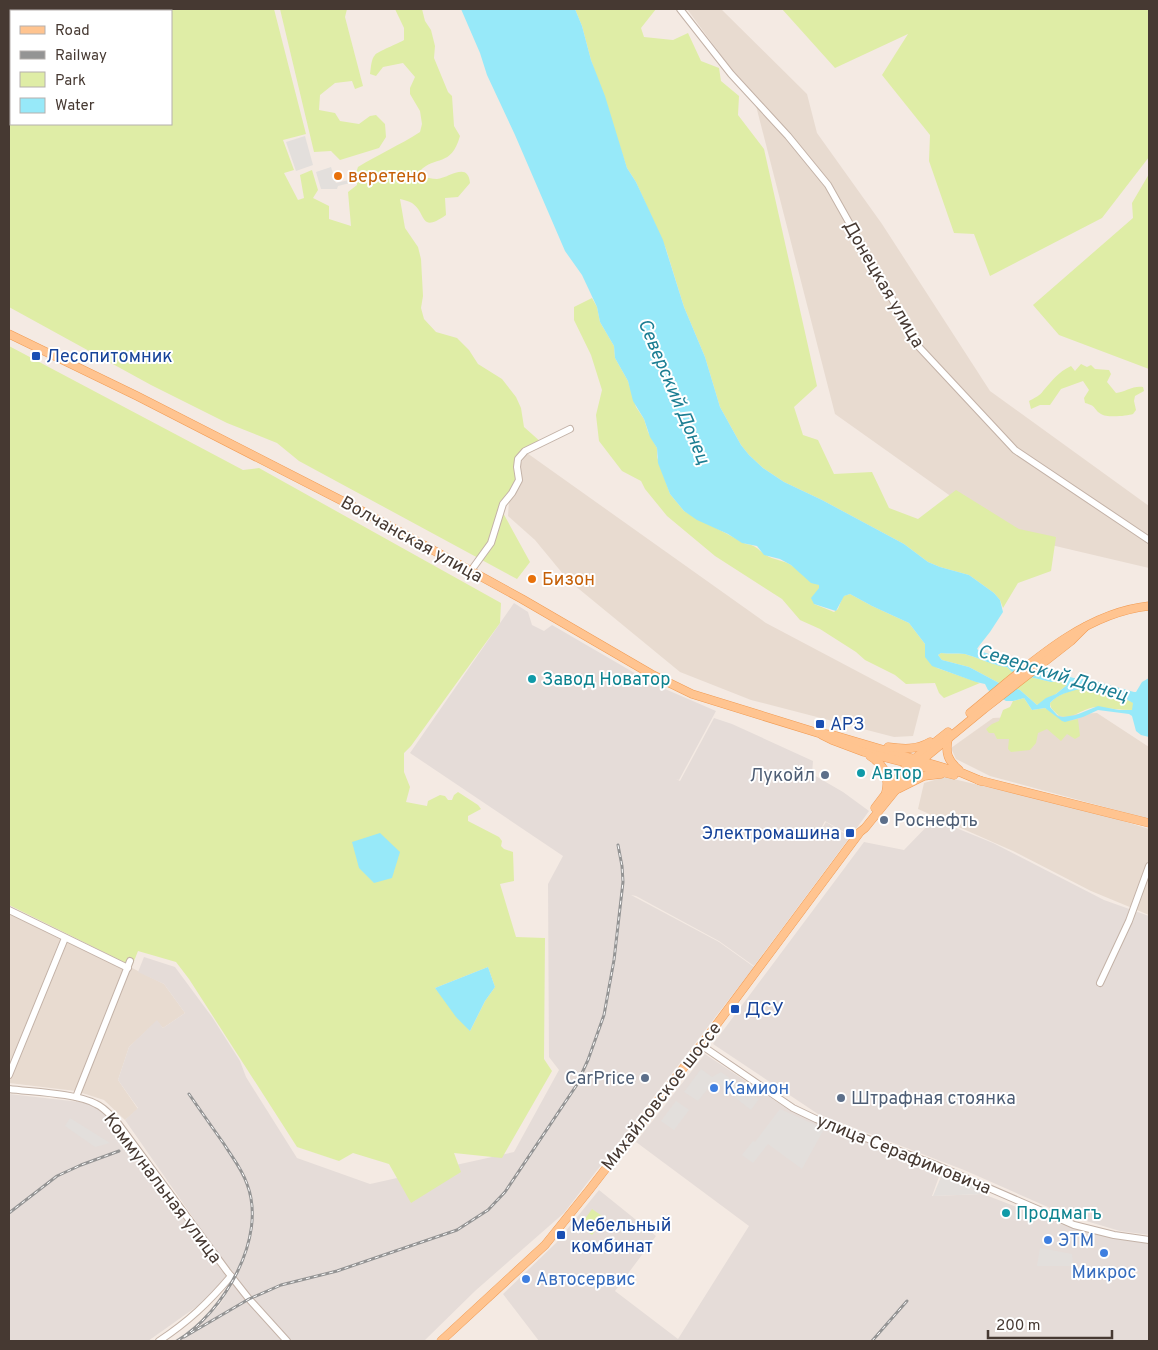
<svg xmlns="http://www.w3.org/2000/svg" width="1158" height="1350" font-family="Overpass,sans-serif">
  <style>
    .residential { fill: #e8dbd0 }
    .industrial { fill: #e5dcd8 }
    .green { fill: #dfeda6; fill-rule: evenodd }
    .parking { fill: #e3dfdc }
    .water { fill: #97e9f9; fill-rule: evenodd }
    .lines { fill: none; stroke-linecap: round; stroke-linejoin: round }
    .minor-casing { stroke: #c3b2a7; stroke-width: 8 }
    .major-casing { stroke: #f19b53; stroke-width: 9 }
    .minor { stroke: #fff; stroke-width: 6 }
    .major { stroke: #ffc490; stroke-width: 8 }
    .rail-casing { stroke: #949494; stroke-width: 3 }
    .rail { stroke: #fff; stroke-width: 1; stroke-dasharray: 4; stroke-linecap: butt }
    .food-dot { fill: #e8710a; stroke: #fff; stroke-width: 2 }
    .transit-dot { fill: #1a4fb4; stroke: #fff; stroke-width: 2 }
    .culture-dot { fill: #0f9aa8; stroke: #fff; stroke-width: 2 }
    .service-dot { fill: #5c6f8a; stroke: #fff; stroke-width: 2 }
    .shop-dot { fill: #3f7fe0; stroke: #fff; stroke-width: 2 }
    .labels { text-anchor: middle; stroke-width: 4; stroke-linejoin: round; paint-order: stroke }
    .food-label { font-size: 18px; fill: #c56008; stroke: #fff; text-anchor: start }
    .street-label { font-size: 18px; fill: #463932; stroke: #fff }
    .transit-label { font-size: 18px; fill: #164399; stroke: #fff; text-anchor: start }
    .culture-label { font-size: 18px; fill: #0d838f; stroke: #fff; text-anchor: start }
    .service-label { font-size: 18px; fill: #4e5e75; stroke: #fff; text-anchor: end }
    .shop-label { font-size: 18px; fill: #366cbe; stroke: #fff; text-anchor: start }
    .water-label { font-size: 19px; font-style: italic; fill: #1c7e93; stroke: #fff }
  </style>
  <rect width="100%" height="100%" fill="#f4eae3"/>
  <g class="residential">
    <polygon points="687,9 721,9 807,94 817,133 882,224 990,391 1149,506 1149,568 1004,534 835,414 753,94 732,70"/>
    <polygon points="527,453 766,623 921,705 913,736 894,737 751,700 680,672 568,580 535,540 508,516 509,501 518,468"/>
    <polygon points="1097,713 1149,747 1149,819 990,776 956,759 951,748 993,718"/>
    <polygon points="945,777 1097,813 1149,829 1149,915 1091,891 1013,851 918,809 924,783"/>
    <polygon points="9,913 124,969 76,1091 9,1083"/>
    <polygon points="130,967 164,984 185,1013 163,1028 157,1021 129,1047 118,1080 138,1109 125,1120 104,1100 79,1092"/>
  </g>
  <g class="industrial">
    <polygon points="514,603 528,612 532,625 544,631 552,625 638,675 642,681 651,686 658,686 716,711 679,780 676,779 680,781 714,718 732,724 813,761 812,774 843,792 869,811 851,836 825,821 818,834 811,830 818,835 826,822 850,837 754,966 719,941 636,896 631,895 719,942 754,967 564,1213 475,1291 424,1341 173,1341 183,1335 219,1306 236,1279 125,1120 138,1108 118,1080 129,1047 157,1020 163,1028 185,1013 164,984 138,972 144,957 175,967 212,1017 240,1061 246,1077 297,1158 370,1184 514,1152 559,1070 549,1057 548,884 563,856 410,753"/>
    <polygon points="934,819 993,843 1104,900 1149,916 1149,1235 1120,1231 1066,1215 964,1170 818,1114 713,1044 864,842 904,850"/>
    <polygon points="705,1054 789,1110 865,1142 941,1171 932,1196 983,1194 1066,1226 1109,1237 1149,1244 1149,1341 539,1341 503,1294 556,1243 599,1190 656,1236 615,1291 678,1339 749,1226 636,1142"/>
    <polygon points="9,1094 80,1102 93,1105 104,1112 117,1127 228,1279 206,1300 148,1341 9,1341"/>
  </g>
  <g class="green">
    <path d="M9,9H274L306,134L283,140L294,170L284,173L298,200L304,198L300,175L312,170L318,190L313,198L329,206V219L351,226L348,192L357,185L356,173L358,167C379,154 400,145 420,132L422,124L420,111L410,94V88L415,77L403,63L383,67L376,76L370,74C371,68 371,59 375,55C377,52 399,43 404,40V28L395,9H422L425,21L431,30L435,46L434,58L448,92L452,96L454,126L460,136C451,168 435,155 420,171L421,177C426,177 432,179 437,179C449,178 468,161 470,183L458,197L445,198L446,215C419,234 427,213 412,203C409,201 404,200 400,199L405,228L418,247L421,259L423,296L421,308L424,319L436,332L457,338L469,350L478,364L502,379L516,397L521,408L524,427L542,443L518,459L519,480L502,511L530,562L517,579L299,461L277,443L227,423L151,385L9,307ZM11,11H171V124H11Z"/>
    <polygon points="280,9 347,9 345,17 363,86 355,89 352,81 335,83 320,95 319,110 335,113 340,121 359,124 370,116 376,115 385,124 386,137 379,148 340,160 331,151 314,152"/>
    <polygon points="575,9 656,9 641,28 644,37 673,40 688,33 701,61 719,68 721,81 739,96 738,115 764,149 817,386 794,407 803,435 818,440 834,474 872,472 889,508 918,519 956,490 1019,529 1056,537 1051,571 1018,583 1003,608 1000,600 994,593 969,575 940,567 928,562 904,544 822,500 784,482 763,468 749,455 741,445 720,407 705,357 684,307 666,249 636,182 627,168 591,60 582,26"/>
    <polygon points="782,9 1149,9 1149,157 1102,218 990,276 974,234 954,233 929,161 930,135 882,75 908,34 835,68"/>
    <polygon points="1149,174 1149,369 1059,335 1033,305 1133,218 1132,203"/>
    <path d="M592,298L597,307L600,322L614,346L615,358L628,381L636,407L644,419L648,432L657,448V457L670,494L684,511L746,544C756,545 758,550 766,555C773,560 783,560 791,565C802,572 807,581 820,585L814,604L834,612L838,609L843,596L850,594L872,606L909,623L925,644L937,668L980,683L944,698L939,693L935,683L906,684L895,675L865,660L856,652L820,629L800,620L782,599L715,556L667,516L645,489L641,481L622,471L599,441L596,415L602,390L591,355L574,320V307Z"/>
    <path d="M9,346L243,470L259,468L501,603L500,623L411,746L404,753V772L410,787L406,802L427,806L428,801L440,795L445,796L448,800H452L454,795L458,792L478,805L481,809L468,816V821L499,837L502,841L501,846L504,849L513,852L514,881L500,884L516,937L545,938L544,1059L552,1071L502,1158L454,1153L461,1172L411,1203L389,1164L353,1153L339,1161L297,1147L189,979L176,962L138,951L132,966L9,905ZM488,967L495,987L485,1001L470,1031L435,988Z"/>
    <path d="M1081,364L1087,367L1091,365L1095,369L1109,370L1111,374L1107,382L1116,393C1125,392 1134,385 1143,387L1144,391L1135,396L1134,401L1136,410L1133,414C1127,416 1106,418 1101,414C1093,409 1097,406 1085,403L1084,398L1089,390L1083,381L1061,389L1050,405H1040L1031,409L1029,401C1034,398 1040,396 1043,391C1052,381 1058,372 1071,366L1075,371Z"/>
    <path d="M941,653C949,654 957,653 965,654C976,657 998,667 1007,667L1013,673L1051,682L1060,681L1067,685L1056,694L1037,705L1020,690L999,683L969,667L942,660L938,655Z"/>
    <path d="M1080,689L1124,698L1134,703L1133,710C1120,710 1109,708 1096,707C1084,707 1066,725 1055,712C1052,709 1050,707 1050,703C1058,694 1068,691 1080,689Z"/>
    <path d="M1024,698L1032,710L1045,708C1059,716 1060,724 1078,719L1080,736L1075,739L1067,734L1061,741L1047,729L1038,733L1036,743L1030,750L1011,752L1008,749L1009,739H997L994,733H989L986,729L992,724L999,721L1003,710L1010,707L1013,701Z"/>
    <polygon points="592,1209 605,1218 592,1235 580,1226"/>
  </g>
  <g class="parking">
    <polygon points="305,136 313,165 296,171 286,142"/>
    <polygon points="331,167 336,183 353,179 354,182 338,186 337,189 321,189 316,172"/>
    <polygon points="701,1069 712,1077 721,1072 759,1099 751,1110 714,1081 698,1101 684,1092"/>
    <polygon points="676,1101 689,1110 674,1130 661,1121"/>
    <polygon points="780,1109 824,1129 802,1169 768,1144 753,1163 742,1155 753,1141 755,1142"/>
    <polygon points="70,1118 110,1143 95,1147 65,1126"/>
    <polygon points="943,1172 983,1187 983,1194 933,1196"/>
    <polygon points="1040,1248 1072,1254 1073,1266 1037,1266"/>
  </g>
  <g class="water">
    <path d="M461,9H575L582,26L591,60L605,96L627,168L636,182L663,240L684,307L705,357L720,407L741,445L749,455L763,468L784,482L822,500L904,544L928,562L940,567L969,575L994,593L1000,600L1003,612L990,632L979,646L977,649L980,651L1007,660L1023,661L1054,673L1074,678L1087,679L1134,692H1136L1142,682L1149,678V737L1141,735L1136,731L1132,716L1129,714L1098,710L1083,717L1065,722L1062,721L1045,708L1032,710L1024,698L1013,701H1006L988,690L985,684L976,682L932,666L925,657V644L909,623L872,606L850,594L844,596L836,611L814,604L811,598L819,588V585L811,583L791,565L780,559L764,555L757,546L742,543L728,534L697,520L684,511L670,494L658,463L657,448L650,437L644,419L633,401L628,381L615,358L614,346L600,322L597,307L582,275L565,251L515,135L487,75L480,53ZM941,653C949,654 957,653 965,654C976,657 998,667 1007,667L1013,673L1051,682L1060,681L1067,685L1056,694L1046,698L1037,705L1020,690L999,683L969,667L942,660L938,655ZM1080,689L1124,698L1133,703L1132,710H1119L1098,706L1076,715L1063,717L1058,716L1050,707V703C1058,694 1068,692 1080,689Z"/>
    <polygon points="380,833 400,852 392,878 374,883 359,868 352,842"/>
    <polygon points="488,967 495,987 485,1001 470,1031 456,1017 435,988"/>
  </g>
  <g class="lines">
    <g class="minor-casing">
      <g id="minor">
        <polyline points="680,9 731,74 788,136 828,185 919,347 1015,450 1149,540"/>
        <polyline points="470,572 491,543 503,504 512,493 519,480 517,467 518,459 525,451 570,429"/>
        <polyline points="9,910 128,968"/>
        <polyline points="1100,983 1129,921 1149,866"/>
        <polyline points="701,1045 793,1108 816,1119 936,1165 1074,1225 1114,1235 1149,1240"/>
        <polyline points="9,1075 65,938"/>
        <path d="M9,1089C32,1092 76,1093 96,1104C105,1108 110,1115 117,1122L227,1271L249,1299L287,1341"/>
        <polyline points="76,1097 130,961"/>
        <path d="M159,1341C189,1321 208,1303 231,1276"/>
      </g>
    </g>
    <g class="major-casing">
      <g id="major">
        <polyline points="9,334 137,396 360,510 522,599 651,674 692,694 818,733 833,735 962,773 981,781"/>
        <path d="M970,713C1022,671 1080,613 1149,606"/>
        <polyline points="822,735 832,740 864,752 954,775"/>
        <path d="M948,739C945,753 948,761 959,770"/>
        <path d="M888,747C903,749 917,750 930,742"/>
        <path d="M870,756C883,764 890,776 886,792"/>
        <polyline points="978,780 1149,823"/>
        <polyline points="898,789 924,776 941,774"/>
        <polyline points="875,808 909,763 948,732"/>
        <polyline points="441,1341 545,1245 590,1189 705,1040 860,832 865,828 916,765 984,709 1071,641 1085,627"/>
      </g>
    </g>
    <use href="#minor" class="minor"/>
    <use href="#major" class="major"/>
    <g class="rail-casing">
      <g id="rail">
        <polyline points="9,1213 57,1176 81,1165 119,1151"/>
        <polyline points="184,1337 249,1299 281,1285 337,1271 457,1230 488,1210 505,1192 576,1086 588,1060 604,1015 614,960 623,882 622,866 618,845"/>
        <path d="M177,1341C223,1313 268,1238 247,1184C242,1169 232,1157 224,1144C212,1127 200,1110 189,1094"/>
        <polyline points="872,1341 907,1301"/>
      </g>
    </g>
    <use href="#rail" class="rail"/>
  </g>
  <g class="food-dot">
    <circle cx="338" cy="176" r="5"/>
    <circle cx="532" cy="579" r="5"/>
  </g>
  <g class="transit-dot">
    <rect x="31" y="351" width="10" height="10" rx="2.5"/>
    <rect x="815" y="719" width="10" height="10" rx="2.5"/>
    <rect x="845" y="828" width="10" height="10" rx="2.5"/>
    <rect x="730" y="1004" width="10" height="10" rx="2.5"/>
    <rect x="556" y="1230" width="10" height="10" rx="2.5"/>
  </g>
  <g class="culture-dot">
    <circle cx="532" cy="679" r="5"/>
    <circle cx="861" cy="773" r="5"/>
    <circle cx="1006" cy="1213" r="5"/>
  </g>
  <g class="service-dot">
    <circle cx="825" cy="775" r="5"/>
    <circle cx="884" cy="820" r="5"/>
    <circle cx="645" cy="1078" r="5"/>
    <circle cx="841" cy="1098" r="5"/>
  </g>
  <g class="shop-dot">
    <circle cx="714" cy="1088" r="5"/>
    <circle cx="1048" cy="1240" r="5"/>
    <circle cx="1104" cy="1253" r="5"/>
    <circle cx="526" cy="1279" r="5"/>
  </g>
  <g class="labels">
    <g class="food-label">
      <text x="348" y="182">веретено</text>
      <text x="542" y="585">Бизон</text>
    </g>
    <g class="street-label">
      <text transform="translate(884 284) rotate(60)" y="6">Донецкая улица</text>
      <text transform="translate(412 539) rotate(29)" y="6">Волчанская улица</text>
      <text transform="translate(661 1096) rotate(-52)" y="6">Михайловское шоссе</text>
      <text transform="translate(904 1154) rotate(22)" y="6">улица Серафимовича</text>
      <text transform="translate(163 1188) rotate(53)" y="6">Коммунальная улица</text>
    </g>
    <g class="transit-label">
      <text x="46" y="362">Лесопитомник</text>
      <text x="830" y="730">АРЗ</text>
      <text x="840" y="839" text-anchor="end">Электромашина</text>
      <text x="745" y="1015">ДСУ</text>
      <text x="571" y="1231">Мебельный<tspan x="571" dy="21">комбинат</tspan></text>
    </g>
    <g class="culture-label">
      <text x="542" y="685">Завод Новатор</text>
      <text x="871" y="779">Автор</text>
      <text x="1016" y="1219">Продмагъ</text>
    </g>
    <g class="service-label">
      <text x="815" y="781">Лукойл</text>
      <text x="894" y="826" text-anchor="start">Роснефть</text>
      <text x="635" y="1084">CarPrice</text>
      <text x="851" y="1104" text-anchor="start">Штрафная стоянка</text>
    </g>
    <g class="shop-label">
      <text x="724" y="1094">Камион</text>
      <text x="1058" y="1246">ЭТМ</text>
      <text x="1104" y="1278" text-anchor="middle">Микрос</text>
      <text x="536" y="1285">Автосервис</text>
    </g>
    <g class="water-label">
      <text transform="translate(675 391) rotate(67)" y="7">Северский Донец</text>
      <text transform="translate(1053 672) rotate(17)" y="7">Северский Донец</text>
    </g>
  </g>
  <rect width="1158" height="1350" fill="none" stroke="#463932" stroke-width="20"/>
  <rect x="10" y="10" width="162" height="115" fill="#ffffff" stroke="#b5b0ad"/>
  <rect x="20" y="26" width="25" height="8" fill="#ffc490" stroke="#b5b0ad"/>
  <text x="55" y="35" font-size="15" fill="#463932">Road</text>
  <rect x="20" y="51" width="25" height="8" fill="#949494" stroke="#b5b0ad"/>
  <text x="55" y="60" font-size="15" fill="#463932">Railway</text>
  <rect x="20" y="72" width="25" height="15" fill="#dfeda6" stroke="#b5b0ad"/>
  <text x="55" y="85" font-size="15" fill="#463932">Park</text>
  <rect x="20" y="98" width="25" height="15" fill="#97e9f9" stroke="#b5b0ad"/>
  <text x="55" y="110" font-size="15" fill="#463932">Water</text>
  <path d="M988 1330v8h124v-8" fill="none" stroke="#463932" stroke-width="2.5"/>
  <text x="996" y="1330" font-size="15" fill="#463932" stroke="#ffffff" stroke-width="4" paint-order="stroke">200 m</text>
</svg>
